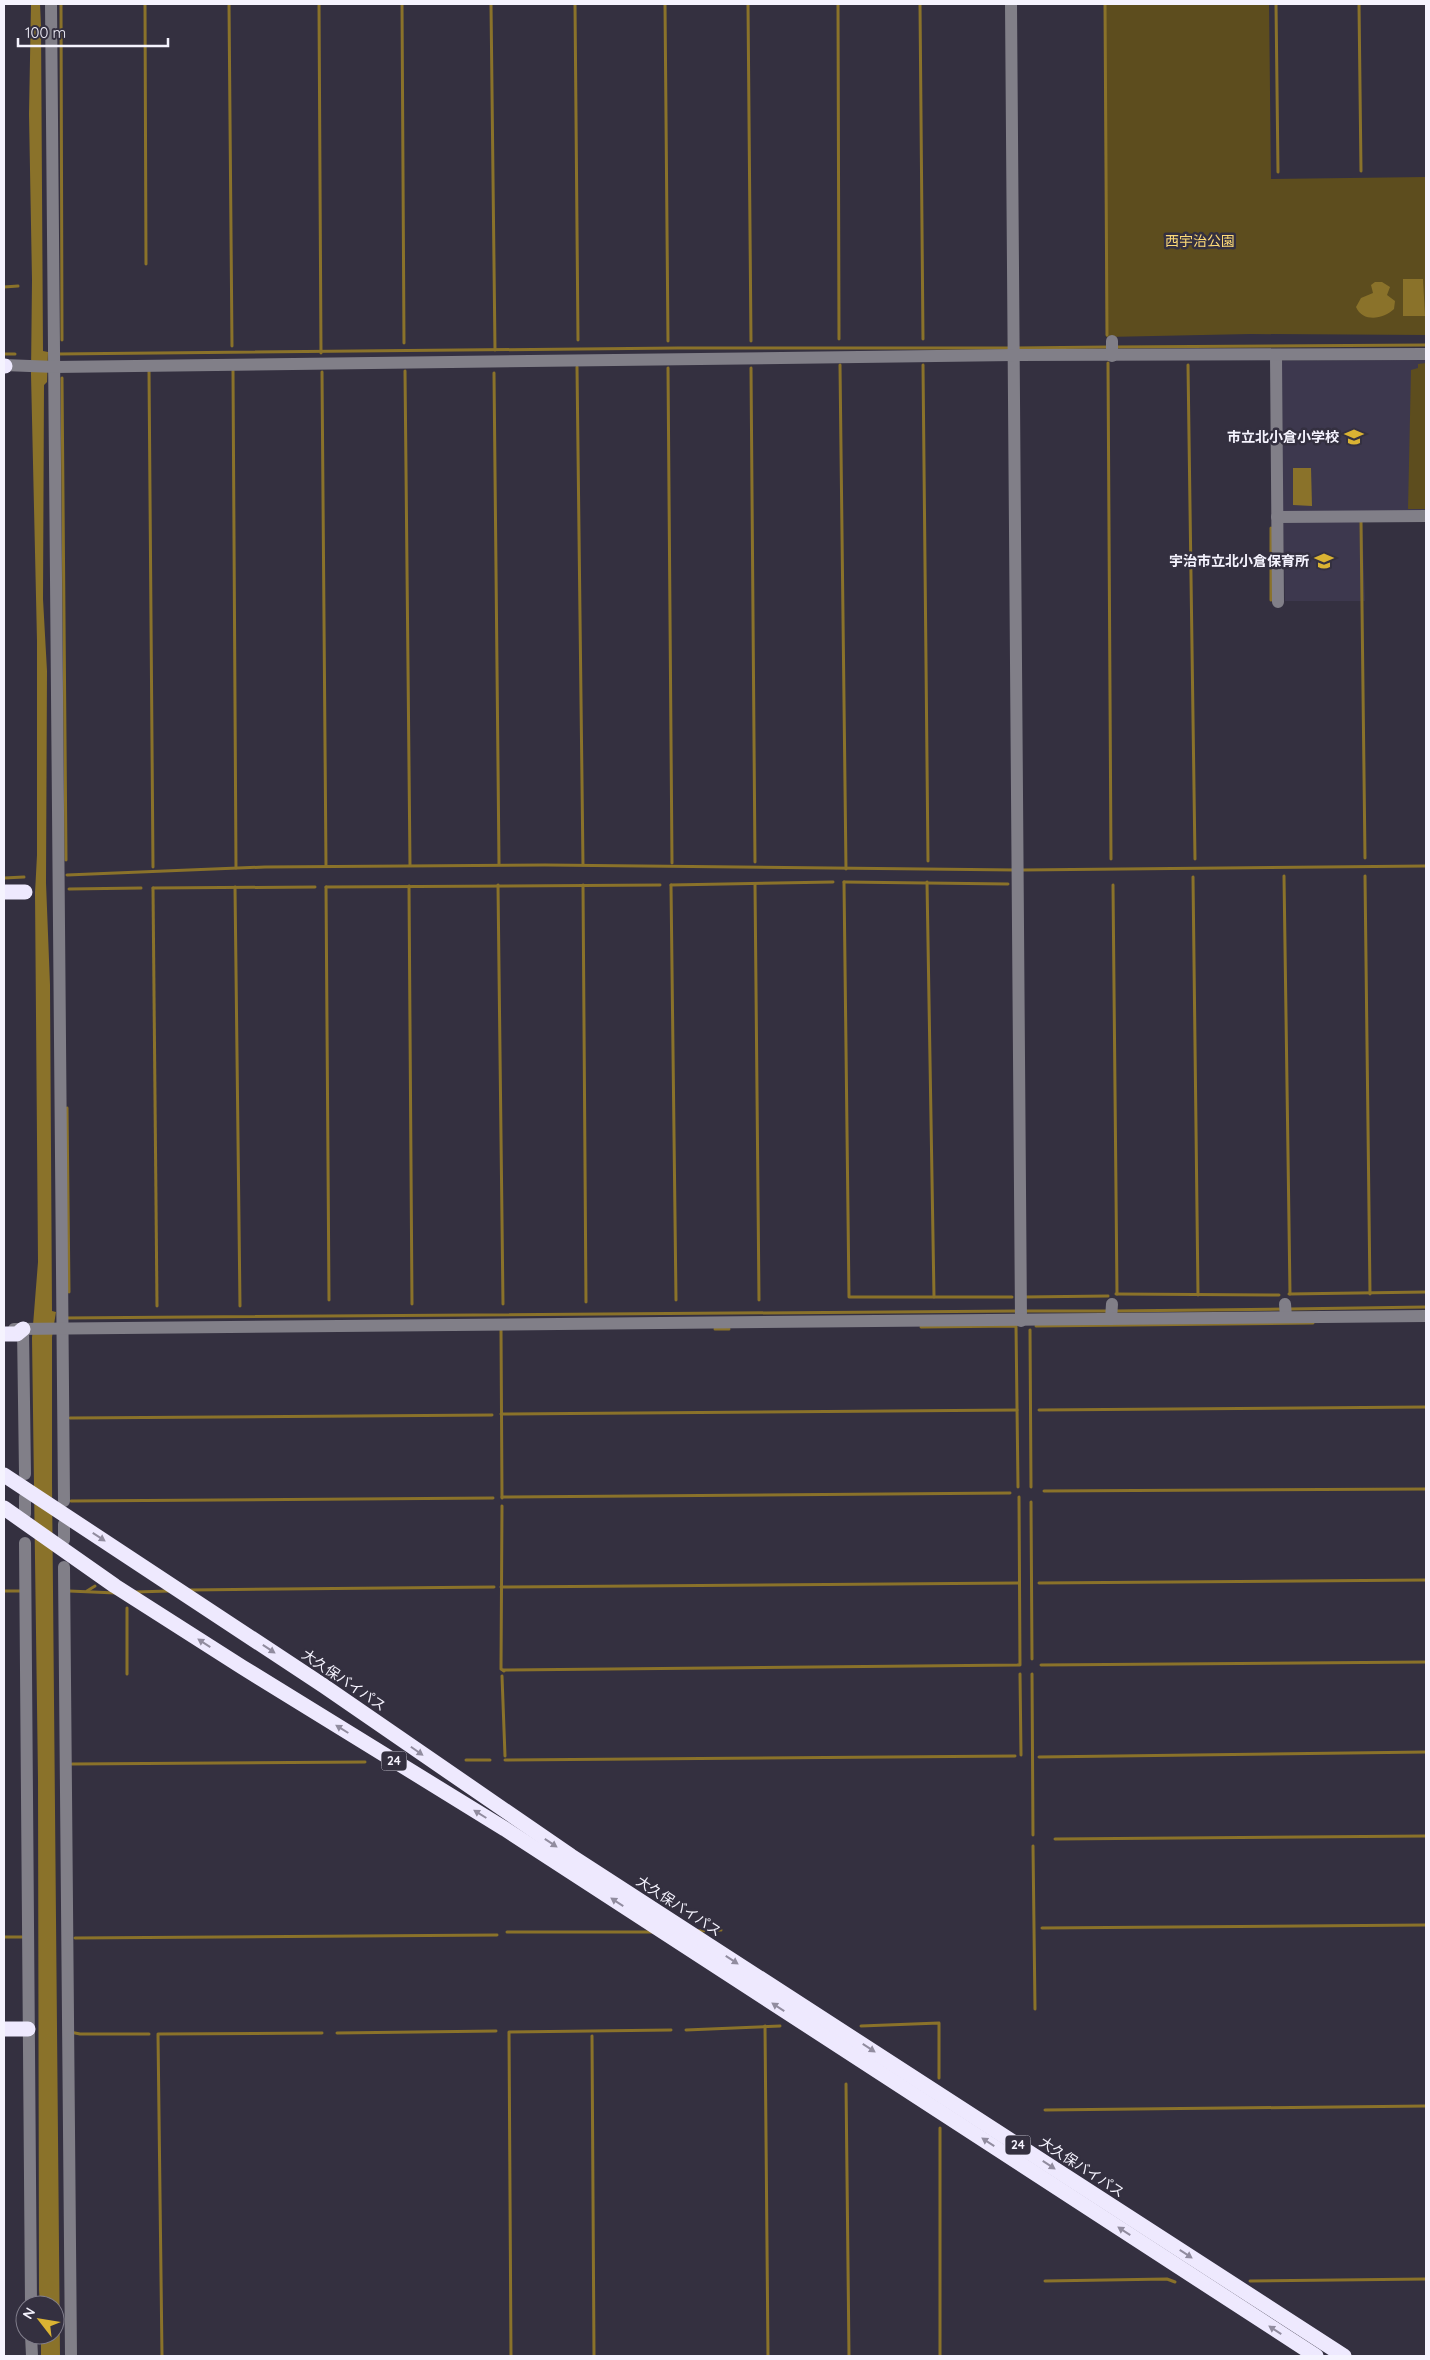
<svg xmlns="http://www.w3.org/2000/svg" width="1430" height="2360" font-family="Quicksand,'Noto Sans JP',sans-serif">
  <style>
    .built { fill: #3d384e }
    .green { fill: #5d4d1e }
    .water { fill: #8a722a }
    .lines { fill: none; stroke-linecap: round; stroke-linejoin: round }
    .stream { stroke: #8a722a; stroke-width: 3 }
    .minor { stroke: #817f88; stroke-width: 12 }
    .highway { stroke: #eee9fe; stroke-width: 15 }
    .oneway { fill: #918c9f }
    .labels { text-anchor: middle; stroke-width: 5; stroke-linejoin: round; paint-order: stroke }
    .shield { fill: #343040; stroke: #bbb8c5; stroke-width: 1 }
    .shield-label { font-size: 12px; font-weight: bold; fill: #f5f3fe }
    .park-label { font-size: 14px; fill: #fdda77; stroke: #343040 }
    .poi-label { font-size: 14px; font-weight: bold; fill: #f5f3fe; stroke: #343040; text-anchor: end }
    .street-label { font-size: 14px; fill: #f5f3fe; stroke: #343040 }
  </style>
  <rect width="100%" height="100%" fill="#343040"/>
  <g class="built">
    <polygon points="1426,360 1426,513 1283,514 1282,361"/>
    <polygon points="1362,518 1365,601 1285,601 1283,520"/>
  </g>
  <g class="green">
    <polygon points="1104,4 1269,4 1271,179 1426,177 1426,335 1250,334 1106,337"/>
    <polygon points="1426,363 1426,509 1408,509 1411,370 1418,368 1418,364"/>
  </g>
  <g class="water">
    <polygon points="31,4 40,4 41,26 43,351 48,352 47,382 44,385 43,599 47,671 46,883 50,985 52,1311 56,1312 52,1337 52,1482 60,2356 41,2356 41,2335 55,2335 55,2305 40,2305 39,2290 38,1779 32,1338 38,1262 35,893 37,855 37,641 31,374 32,280 29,114"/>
    <polygon points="1403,279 1423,279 1425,316 1403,316"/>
    <path d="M1375,282H1382L1390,287L1387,295L1395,301L1394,309C1384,319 1363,323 1356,307L1361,298L1373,293L1371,285Z"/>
    <polygon points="1293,468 1311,468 1312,506 1293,505"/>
  </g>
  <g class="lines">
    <g class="stream">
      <polyline points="61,4 62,340"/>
      <polyline points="145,4 146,264"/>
      <polyline points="229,4 232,346"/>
      <polyline points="319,4 321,353"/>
      <polyline points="402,4 404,343"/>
      <polyline points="491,4 495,350"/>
      <polyline points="575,4 578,340"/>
      <polyline points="665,4 668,341"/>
      <polyline points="748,4 751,341"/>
      <polyline points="838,4 839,339"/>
      <polyline points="920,4 923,339"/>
      <polyline points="1105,4 1107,335"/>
      <polyline points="1276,4 1278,172"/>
      <polyline points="1359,4 1361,171"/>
      <polyline points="4,287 18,286"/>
      <polyline points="1114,347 1426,345"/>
      <polyline points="1017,348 1108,347"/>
      <polyline points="4,354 15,354"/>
      <polyline points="57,354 678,348 1010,348"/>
      <polyline points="1108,363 1111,859"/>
      <polyline points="840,365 846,869"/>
      <polyline points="923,365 928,861"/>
      <polyline points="1188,365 1195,859"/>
      <polyline points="577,367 583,865"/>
      <polyline points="668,368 672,863"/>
      <polyline points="751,368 755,862"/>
      <polyline points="149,370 153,867"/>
      <polyline points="233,371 236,868"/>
      <polyline points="405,371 410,865"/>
      <polyline points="322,372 326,866"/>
      <polyline points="494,373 499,864"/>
      <polyline points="62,378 66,860"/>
      <polyline points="1363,520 1361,521 1365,858"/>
      <polyline points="1271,528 1271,600"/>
      <polyline points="1022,870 1426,866"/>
      <polyline points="67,875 265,867 545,865 1016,870"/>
      <polyline points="1284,876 1290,1294"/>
      <polyline points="1365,876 1370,1294"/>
      <polyline points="1193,877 1198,1295"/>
      <polyline points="4,878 24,877"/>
      <polyline points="844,882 849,1297 1012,1297"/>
      <polyline points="844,882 1008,884"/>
      <polyline points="927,882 934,1297"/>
      <polyline points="755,884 759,1300"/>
      <polyline points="498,885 503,1304"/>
      <polyline points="583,885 586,1302"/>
      <polyline points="671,885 676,1300"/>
      <polyline points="671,885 833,882"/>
      <polyline points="1113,885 1117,1294"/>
      <polyline points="409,886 412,1304"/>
      <polyline points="235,887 240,1306"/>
      <polyline points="326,887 329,1300"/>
      <polyline points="326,887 660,885"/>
      <polyline points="153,888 157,1306"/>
      <polyline points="153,888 315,887"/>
      <polyline points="69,889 141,888"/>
      <polyline points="67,1108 69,1292"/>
      <polyline points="1116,1294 1279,1295"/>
      <polyline points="1289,1294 1426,1292"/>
      <polyline points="1024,1297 1108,1296"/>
      <polyline points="1289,1309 1426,1307"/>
      <polyline points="1024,1311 1108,1311"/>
      <polyline points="1114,1311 1283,1309"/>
      <polyline points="64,1318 1018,1311"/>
      <polyline points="1036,1326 1313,1323"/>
      <polyline points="921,1327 1016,1326 1018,1487"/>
      <polyline points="501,1329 502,1498"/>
      <polyline points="715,1329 729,1329"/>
      <polyline points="1030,1330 1031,1487"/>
      <polyline points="1039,1410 1426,1407"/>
      <polyline points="501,1414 1017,1410"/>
      <polyline points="70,1418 492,1415"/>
      <polyline points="1044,1491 1426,1489"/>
      <polyline points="502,1497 1010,1493"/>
      <polyline points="71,1501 493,1498"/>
      <polyline points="1031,1502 1032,1659"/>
      <polyline points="502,1506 501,1669 504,1671"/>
      <polyline points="1039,1583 1426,1580"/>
      <polyline points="501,1587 1019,1583"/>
      <polyline points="190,1590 494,1587"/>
      <polyline points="4,1591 20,1591"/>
      <polyline points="69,1591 116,1593"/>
      <polyline points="87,1591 95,1586"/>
      <polyline points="135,1592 169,1591"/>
      <polyline points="127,1608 127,1674"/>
      <polyline points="1041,1665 1426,1662"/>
      <polyline points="503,1670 1020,1665 1019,1497"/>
      <polyline points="1020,1674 1021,1755"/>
      <polyline points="1032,1674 1033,1835"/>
      <polyline points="502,1676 505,1756"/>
      <polyline points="1039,1757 1426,1752"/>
      <polyline points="466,1760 490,1760"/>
      <polyline points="505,1760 1015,1756"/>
      <polyline points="72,1764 365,1762"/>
      <polyline points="1055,1839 1426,1836"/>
      <polyline points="1033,1846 1035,2009"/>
      <polyline points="1042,1928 1426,1925"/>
      <polyline points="697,1931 721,1930"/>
      <polyline points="507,1932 653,1932"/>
      <polyline points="4,1937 22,1937"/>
      <polyline points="75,1938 497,1935"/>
      <polyline points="765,2026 768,2356"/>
      <polyline points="861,2026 939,2023 939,2078"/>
      <polyline points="686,2030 780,2026"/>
      <polyline points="70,2032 80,2034 149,2034"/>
      <polyline points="337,2033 496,2031"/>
      <polyline points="592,2036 594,2356"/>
      <polyline points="846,2084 849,2356"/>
      <polyline points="1045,2110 1426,2106"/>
      <polyline points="940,2128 940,2356"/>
      <polyline points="1045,2281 1167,2279 1175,2282"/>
      <polyline points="1250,2281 1426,2279"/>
      <polyline points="162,2356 158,2034 322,2033"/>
      <polyline points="511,2356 509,2032 671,2030"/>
    </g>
    <g class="minor">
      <polyline points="51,4 64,1501"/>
      <polyline points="1011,4 1021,1321"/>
      <polyline points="1112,341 1112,356"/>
      <polyline points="1276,356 1278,602"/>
      <polyline points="4,365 55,367 1014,355 1426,354"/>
      <polyline points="1277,517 1426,516"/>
      <polyline points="1285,1304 1286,1317"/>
      <polyline points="1111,1319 1112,1304"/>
      <polyline points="14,1329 1426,1316"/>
      <polyline points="23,1329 25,1474"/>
      <polyline points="25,1497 25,1514"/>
      <polyline points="64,1524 64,1540"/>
      <polyline points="25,1543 31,2305"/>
      <polyline points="64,1567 71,2356"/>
      <polyline points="31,2335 32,2356"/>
    </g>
    <g class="highway">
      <polyline points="4,366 5,366"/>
      <polyline points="4,892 25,892"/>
      <polyline points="4,1334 17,1334 23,1329"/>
      <polyline points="4,1475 324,1686 571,1856 1344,2356"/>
      <polyline points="4,1508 115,1586 242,1667 505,1829 1316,2356"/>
      <polyline points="4,2029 28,2029"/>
    </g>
  </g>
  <defs><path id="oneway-solid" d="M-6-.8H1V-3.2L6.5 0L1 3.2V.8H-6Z" transform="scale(1.25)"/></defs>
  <g class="oneway">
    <use href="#oneway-solid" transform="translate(99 1537) rotate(33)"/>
    <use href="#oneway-solid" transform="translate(204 1643) rotate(-147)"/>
    <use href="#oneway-solid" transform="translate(269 1649) rotate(34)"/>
    <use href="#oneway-solid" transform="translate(342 1729) rotate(-148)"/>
    <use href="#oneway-solid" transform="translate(417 1751) rotate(35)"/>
    <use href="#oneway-solid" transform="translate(480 1814) rotate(-148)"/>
    <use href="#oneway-solid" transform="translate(551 1843) rotate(34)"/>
    <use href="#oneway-solid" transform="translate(617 1902) rotate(-147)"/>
    <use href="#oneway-solid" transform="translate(732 1960) rotate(33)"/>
    <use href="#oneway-solid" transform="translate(778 2007) rotate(-147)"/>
    <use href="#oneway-solid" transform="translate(869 2048) rotate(33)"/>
    <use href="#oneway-solid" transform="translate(988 2142) rotate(-147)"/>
    <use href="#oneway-solid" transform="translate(1049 2165) rotate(33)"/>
    <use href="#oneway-solid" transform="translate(1124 2231) rotate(-147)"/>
    <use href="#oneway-solid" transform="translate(1186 2254) rotate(33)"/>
    <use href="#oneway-solid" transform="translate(1275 2330) rotate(-147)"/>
  </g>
  <defs>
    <g id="school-bare" transform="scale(1.5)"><path d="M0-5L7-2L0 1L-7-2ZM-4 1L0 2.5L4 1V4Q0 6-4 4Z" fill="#dab333" stroke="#343040" stroke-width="2.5" paint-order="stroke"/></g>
  </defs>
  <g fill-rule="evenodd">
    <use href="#school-bare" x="1354" y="437"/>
    <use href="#school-bare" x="1324" y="561"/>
  </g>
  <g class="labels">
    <g class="shield">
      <rect x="381.5" y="1751.5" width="25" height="19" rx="4"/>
      <rect x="1005.5" y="2135.5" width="25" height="19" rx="4"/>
    </g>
    <g class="shield-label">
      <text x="394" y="1765">24</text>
      <text x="1018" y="2149">24</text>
    </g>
    <g class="park-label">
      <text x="1200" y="246">西宇治公園</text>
    </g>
    <g class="poi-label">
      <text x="1339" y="442">市立北小倉小学校</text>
      <text x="1309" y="566">宇治市立北小倉保育所</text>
    </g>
    <g class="street-label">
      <text transform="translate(344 1680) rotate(34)" y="5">大久保バイパス</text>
      <text transform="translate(679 1906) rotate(33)" y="5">大久保バイパス</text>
      <text transform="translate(1082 2167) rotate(33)" y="5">大久保バイパス</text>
    </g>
  </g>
  <rect width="1430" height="2360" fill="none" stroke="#f5f3fe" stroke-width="10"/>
  <g transform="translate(40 2320) rotate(301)"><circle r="24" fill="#343040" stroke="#817e8c"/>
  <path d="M0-4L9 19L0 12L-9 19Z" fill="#dab333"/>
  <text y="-8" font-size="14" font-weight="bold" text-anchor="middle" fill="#f5f3fe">N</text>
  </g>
  <path d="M18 38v8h150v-8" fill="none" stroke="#f5f3fe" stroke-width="2.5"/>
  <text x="25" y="38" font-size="15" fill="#f5f3fe" stroke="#343040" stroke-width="4" paint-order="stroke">100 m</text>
</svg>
